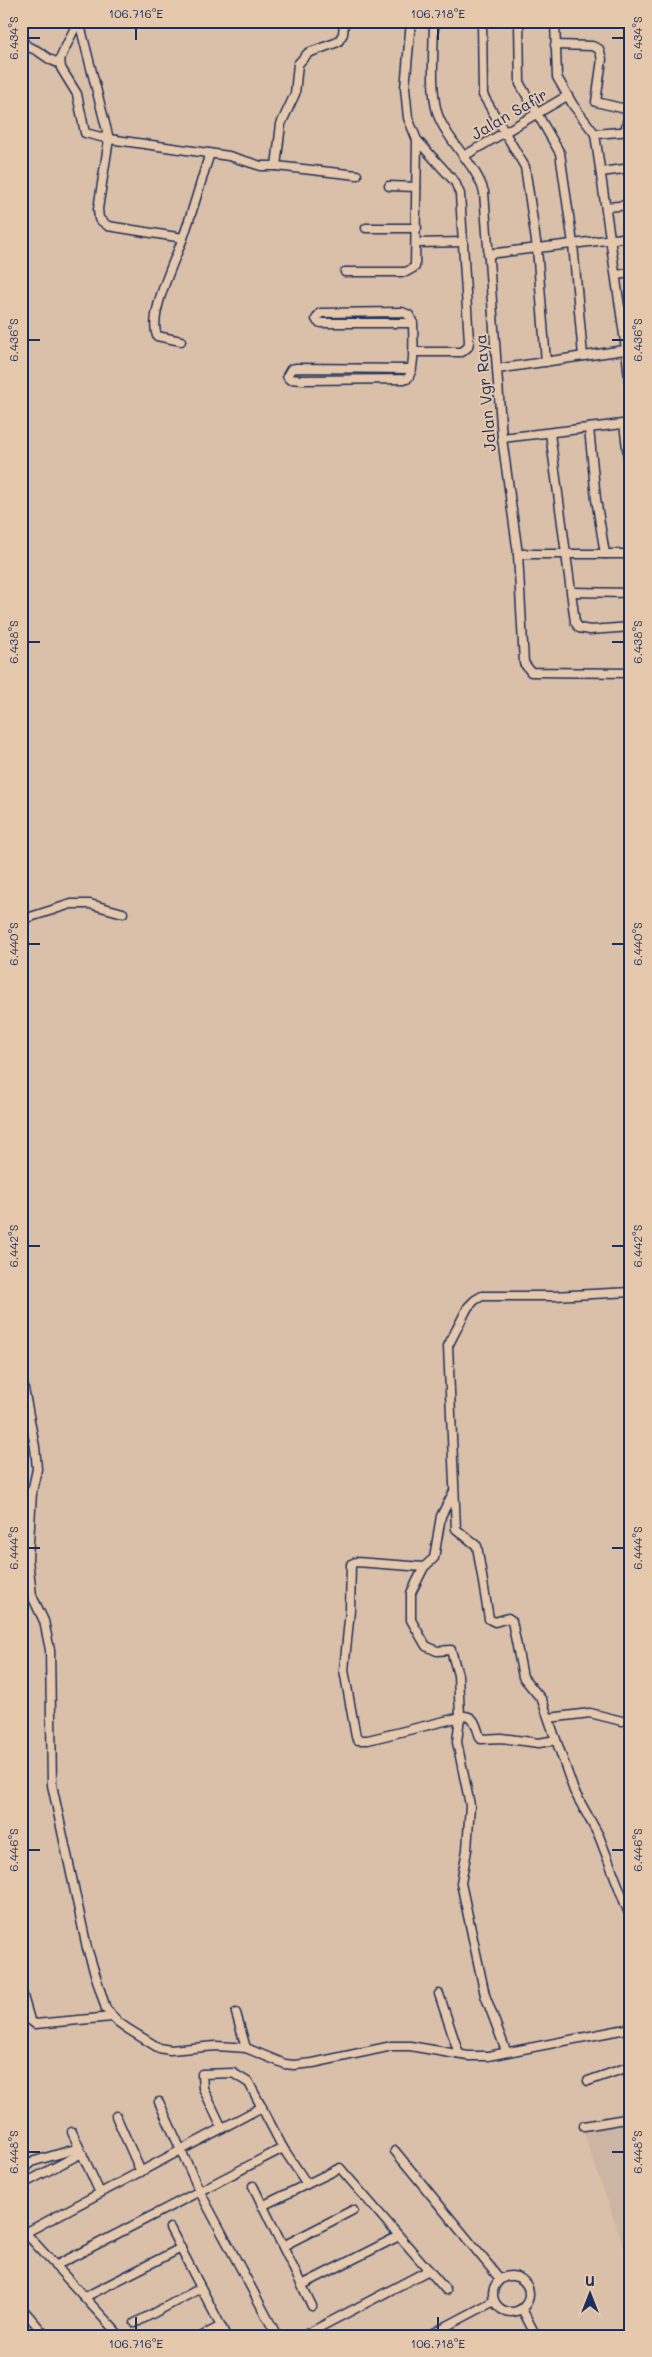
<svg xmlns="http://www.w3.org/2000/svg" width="652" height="2357" font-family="Mali,sans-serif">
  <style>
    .built { fill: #ccb5a3 }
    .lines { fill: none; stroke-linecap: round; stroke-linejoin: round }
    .minor-casing { stroke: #1b2f5e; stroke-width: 11 }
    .minor { stroke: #e6c9ad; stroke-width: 8 }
    .ticks { fill: none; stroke: #1b2f5e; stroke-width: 2 }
    .labels { text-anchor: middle; stroke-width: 4; stroke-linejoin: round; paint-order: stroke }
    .street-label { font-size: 16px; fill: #1b2f5e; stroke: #e6c9ad }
    .neatline { fill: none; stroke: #1b2f5e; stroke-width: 2 }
    .ticks-label { font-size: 12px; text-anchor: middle; fill: #1b2f5e }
  </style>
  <rect width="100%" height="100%" fill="#dac0a8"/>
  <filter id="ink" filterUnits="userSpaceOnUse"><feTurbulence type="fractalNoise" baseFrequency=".02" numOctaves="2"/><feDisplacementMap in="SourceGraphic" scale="10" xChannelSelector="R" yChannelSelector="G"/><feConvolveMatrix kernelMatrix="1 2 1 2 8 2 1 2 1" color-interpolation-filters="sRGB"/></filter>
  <g filter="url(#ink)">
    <polygon class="built" points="630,2121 631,2123 631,2267 583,2132"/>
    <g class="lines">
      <g class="minor-casing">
        <g id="minor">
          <polyline points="78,21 60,59 61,68 77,94 85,133 109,139 229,156 261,166 276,166 281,124 295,94 298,64 308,53 338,42 343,34 344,21"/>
          <polyline points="79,21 109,139 98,209 99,219 108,226 183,238"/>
          <path d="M434,21C434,47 429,98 440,120C452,146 476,165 484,192L502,438L518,554L524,663L531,672L631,673"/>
          <polyline points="482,21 483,95 525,167 537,248 546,362"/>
          <polyline points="519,21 520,84 560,153 573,244 583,356"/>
          <polyline points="555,21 557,77 573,105 595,134 626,349 631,399"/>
          <polyline points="630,21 631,21"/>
          <path d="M21,39L28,47C42,50 46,61 60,63"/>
          <polyline points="555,45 592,46 599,49 602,59 596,102 630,110"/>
          <polyline points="625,132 631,104"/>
          <polyline points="595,134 631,131"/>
          <polyline points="464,156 567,96"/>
          <polyline points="276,166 357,175"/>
          <polyline points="601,172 631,168"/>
          <polyline points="389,186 416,187"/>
          <polyline points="606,207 631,205"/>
          <polyline points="366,228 417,228"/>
          <polyline points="417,243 463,242"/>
          <polyline points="488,254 631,237"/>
          <polyline points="345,272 406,272 415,267 417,140 408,118 405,88 411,21"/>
          <polyline points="616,275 631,273"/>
          <polyline points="621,311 631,310"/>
          <path d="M181,341L157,336C148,314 175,260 183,238C193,210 201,181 210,153"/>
          <polyline points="413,352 462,352 468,347 469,342 460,194 455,182 417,140"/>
          <path d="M412,369L296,368L291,369L287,376L289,379L303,380L407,379C416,371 413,336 413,323H322L318,322L316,319L320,313L402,312L409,315L413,323"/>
          <polyline points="497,369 631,349"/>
          <polyline points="624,424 631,479"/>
          <polyline points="589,428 596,499 605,554"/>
          <polyline points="550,433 575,622 579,628 590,630 631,627"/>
          <polyline points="502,438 631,423"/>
          <polyline points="518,554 631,554"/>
          <polyline points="572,592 631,593"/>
          <polyline points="21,920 71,904 90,904 123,913"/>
          <polyline points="631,1292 553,1296 482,1296 475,1300 468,1307 448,1346 456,1529 477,1546 489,1619 495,1622 508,1618 512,1621 523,1677 542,1700 574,1791 599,1836 631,1919"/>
          <polyline points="21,1373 35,1447 37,1469 32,1492 28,1559 32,1596 44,1621 50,1650 52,1785 87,1948 106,2009 118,2022 128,2029 159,2048 170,2050 216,2046 233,2047 246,2048 285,2064 294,2065 313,2063 392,2046 410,2046 468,2056 488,2056 631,2028"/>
          <polyline points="21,1493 32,1492"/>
          <polyline points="453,1493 441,1516 434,1558 424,1567 411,1593 411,1620 426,1646 437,1651 451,1650 458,1675 460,1716 457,1742 470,1805 467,1850 461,1883 485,1995 506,2051"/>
          <path d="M424,1567L356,1562L351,1564L350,1610L344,1670L356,1737L358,1740H368L465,1716C477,1717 476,1730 481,1739L501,1738L539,1743L556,1740"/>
          <polyline points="549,1718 590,1713 622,1721"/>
          <polyline points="21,1989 30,2020 35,2024 112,2017"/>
          <polyline points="439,1994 459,2054"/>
          <polyline points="236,2013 246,2048"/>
          <polyline points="588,2081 631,2066"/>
          <polyline points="159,2102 200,2192 277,2336"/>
          <polyline points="116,2116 141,2172"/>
          <polyline points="584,2126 631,2118"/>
          <polyline points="222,2128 203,2088 202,2074 233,2073 249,2083 283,2148 307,2184"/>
          <polyline points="72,2132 100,2193"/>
          <polyline points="395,2151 500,2279"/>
          <polyline points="21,2172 31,2162 79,2148"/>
          <polyline points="21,2185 82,2153"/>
          <polyline points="253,2186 312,2306"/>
          <polyline points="262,2206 340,2168 446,2290"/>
          <polyline points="21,2228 120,2336"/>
          <polyline points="170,2228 226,2336"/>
          <polyline points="25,2233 262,2107"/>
          <polyline points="283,2246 353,2210"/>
          <polyline points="55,2266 283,2148"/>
          <circle cx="511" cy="2294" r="18"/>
          <polyline points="302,2285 399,2236"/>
          <polyline points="85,2297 181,2248"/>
          <polyline points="21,2307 46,2336"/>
          <polyline points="522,2309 536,2336"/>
          <polyline points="135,2323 201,2288"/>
          <polyline points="202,2336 221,2326"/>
          <polyline points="303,2336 429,2270"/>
          <polyline points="428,2336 494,2301"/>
        </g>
      </g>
      <use href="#minor" class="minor"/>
    </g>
  </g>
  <path class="ticks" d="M136,28V40M438,28V40M28,38H40M612,38H624M28,340H40M612,340H624M28,642H40M612,642H624M28,944H40M612,944H624M28,1246H40M612,1246H624M28,1548H40M612,1548H624M28,1850H40M612,1850H624M28,2152H40M612,2152H624M136,2317V2330M438,2317V2330"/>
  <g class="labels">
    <g class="street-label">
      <text transform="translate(509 114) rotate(-30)" y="6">Jalan Safir</text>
      <text transform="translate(485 393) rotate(-95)" y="6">Jalan Vgr Raya</text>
    </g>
  </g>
  <rect width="652" height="2357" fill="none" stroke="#e6c9ad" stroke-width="55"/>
  <g transform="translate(590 2294)" stroke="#e6c9ad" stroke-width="4" paint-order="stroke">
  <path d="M0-4L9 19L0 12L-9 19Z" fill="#1b2f5e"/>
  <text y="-8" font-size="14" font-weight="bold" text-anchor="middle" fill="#1b2f5e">U</text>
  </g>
  <rect x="28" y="28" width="596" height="2302" class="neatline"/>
  <g class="ticks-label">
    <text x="136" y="18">106.716°E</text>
    <text x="438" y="18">106.718°E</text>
    <text transform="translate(14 38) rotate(-90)" y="4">6.434°S</text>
    <text transform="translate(638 38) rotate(-90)" y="4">6.434°S</text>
    <text transform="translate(14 340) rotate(-90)" y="4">6.436°S</text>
    <text transform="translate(638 340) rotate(-90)" y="4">6.436°S</text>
    <text transform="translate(14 642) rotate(-90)" y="4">6.438°S</text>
    <text transform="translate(638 642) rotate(-90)" y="4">6.438°S</text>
    <text transform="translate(14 944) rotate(-90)" y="4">6.440°S</text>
    <text transform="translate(638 944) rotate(-90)" y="4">6.440°S</text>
    <text transform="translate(14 1246) rotate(-90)" y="4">6.442°S</text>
    <text transform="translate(638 1246) rotate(-90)" y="4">6.442°S</text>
    <text transform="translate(14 1548) rotate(-90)" y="4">6.444°S</text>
    <text transform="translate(638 1548) rotate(-90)" y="4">6.444°S</text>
    <text transform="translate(14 1850) rotate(-90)" y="4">6.446°S</text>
    <text transform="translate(638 1850) rotate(-90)" y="4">6.446°S</text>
    <text transform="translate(14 2152) rotate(-90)" y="4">6.448°S</text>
    <text transform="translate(638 2152) rotate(-90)" y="4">6.448°S</text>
    <text x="136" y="2348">106.716°E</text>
    <text x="438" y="2348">106.718°E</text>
  </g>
</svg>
